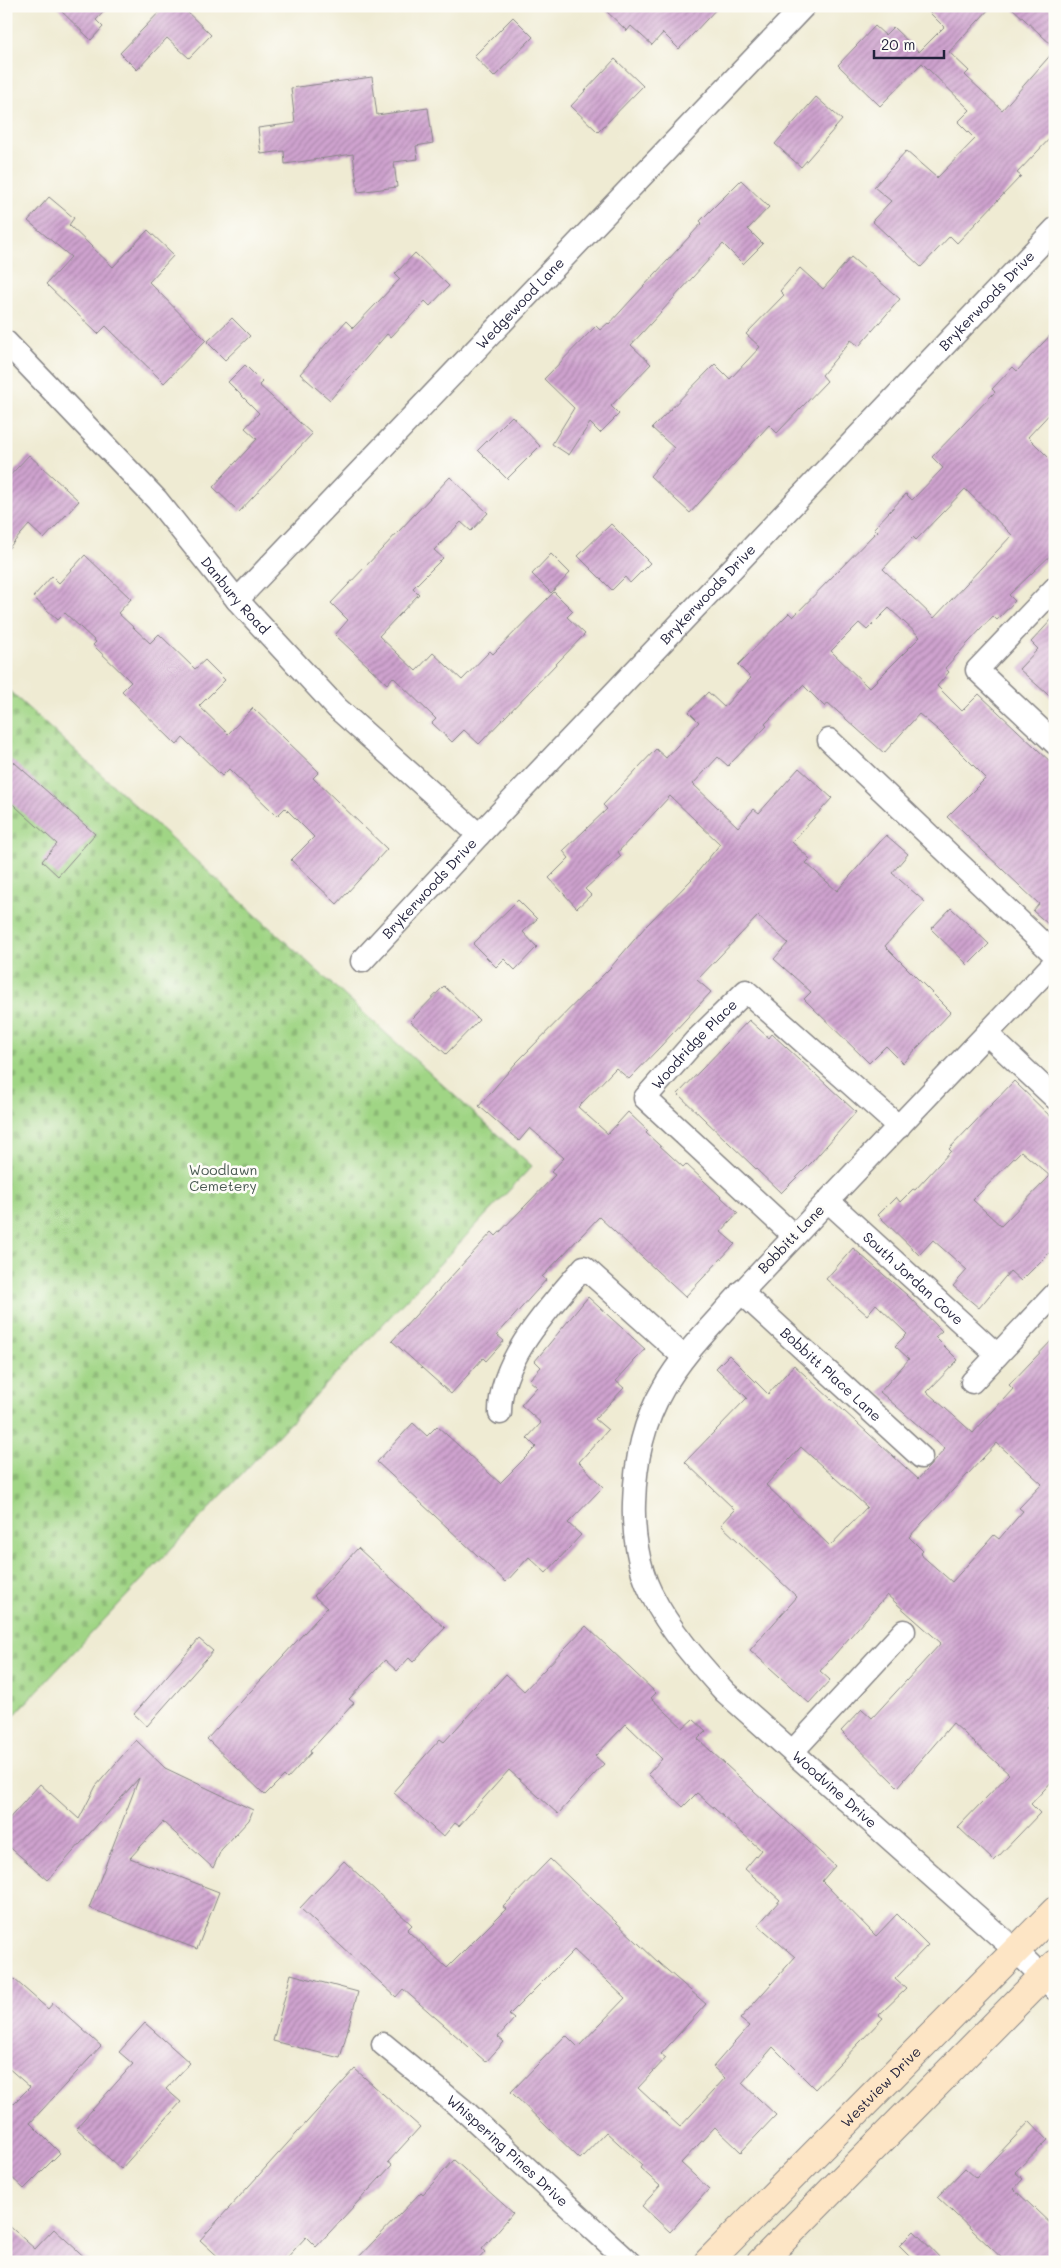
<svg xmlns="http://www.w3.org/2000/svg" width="1061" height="2268" font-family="Mali,sans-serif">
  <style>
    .cemetery { fill: url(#cemetery-stones); stroke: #617c60 }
    .building { fill: url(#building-hatch); fill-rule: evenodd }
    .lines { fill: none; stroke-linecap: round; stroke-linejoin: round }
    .street-casing { stroke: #888687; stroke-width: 25 }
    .secondary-casing { stroke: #888687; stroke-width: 30 }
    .street { stroke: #fff; stroke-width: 22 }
    .secondary { stroke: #fde5c5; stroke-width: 28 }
    .labels { text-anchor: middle; stroke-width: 5; stroke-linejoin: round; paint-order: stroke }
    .street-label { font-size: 14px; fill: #22223b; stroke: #fdfcf7 }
    .park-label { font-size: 14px; fill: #485851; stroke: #fdfcf7 }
  </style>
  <defs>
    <pattern id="cemetery-stones" width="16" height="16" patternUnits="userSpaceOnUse" patternTransform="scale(1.25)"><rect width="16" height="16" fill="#a0d585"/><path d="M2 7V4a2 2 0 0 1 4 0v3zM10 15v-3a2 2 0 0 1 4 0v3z" fill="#8ab774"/></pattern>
    <pattern id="building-hatch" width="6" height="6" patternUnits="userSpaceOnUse" patternTransform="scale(1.25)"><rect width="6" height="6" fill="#cfa3cf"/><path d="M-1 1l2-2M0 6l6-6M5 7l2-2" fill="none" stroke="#a884a9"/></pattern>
  </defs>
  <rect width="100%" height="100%" fill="#fdfcf7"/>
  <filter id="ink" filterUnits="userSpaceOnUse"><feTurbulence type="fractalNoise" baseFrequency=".02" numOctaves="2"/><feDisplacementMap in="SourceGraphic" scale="10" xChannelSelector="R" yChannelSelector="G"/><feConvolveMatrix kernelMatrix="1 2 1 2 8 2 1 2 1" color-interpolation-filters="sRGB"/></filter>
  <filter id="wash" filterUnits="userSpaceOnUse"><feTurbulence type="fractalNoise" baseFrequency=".0096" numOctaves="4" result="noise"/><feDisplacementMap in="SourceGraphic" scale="20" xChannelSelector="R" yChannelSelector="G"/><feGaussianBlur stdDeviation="1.12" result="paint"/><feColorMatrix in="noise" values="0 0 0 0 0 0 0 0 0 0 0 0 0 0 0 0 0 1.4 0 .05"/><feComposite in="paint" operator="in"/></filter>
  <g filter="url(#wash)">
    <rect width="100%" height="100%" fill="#efebd3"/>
    <polygon class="cemetery" points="6,688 532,1166 6,1724"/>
    <g id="blocks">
      <g class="building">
        <polygon points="56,6 109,6 96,20 103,27 91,40"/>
        <polygon points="165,6 181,6 211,35 189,58 167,38 137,70 120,53"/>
        <polygon points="601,6 719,6 679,49 663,33 652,45 631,26 627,31"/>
        <polygon points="923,6 992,6 949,52 969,71 965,75 1002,110 1055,50 1055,133 1017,173 1021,176 957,243 950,236 921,267 872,221 891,201 874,187 906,151 937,178 975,139 958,122 970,110 922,63 880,106 838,65 875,26 885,35 893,27 919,52 944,27"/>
        <polygon points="1010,6 1048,6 1055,13 1055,48"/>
        <polygon points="513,17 533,37 494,77 474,56"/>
        <polygon points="615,59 643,86 598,132 571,106"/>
        <polygon points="372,77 377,115 428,108 433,143 416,146 418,159 394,162 397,187 358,192 353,154 285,164 284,151 261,154 258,128 295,123 291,88"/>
        <polygon points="816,97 842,120 801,167 775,144"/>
        <polygon points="741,180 769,207 748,229 763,244 743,264 723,244 631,345 651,364 611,406 619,414 600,433 590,423 569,455 552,444 574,408 544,379 596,326 600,330 608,323 609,324 702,223 700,221"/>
        <polygon points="49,197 74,218 69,225 113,267 148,230 174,255 149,282 206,340 164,383 106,326 98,334 46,284 71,257 28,221"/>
        <polygon points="415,253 449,286 430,306 425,301 391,337 387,334 330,400 300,374 346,321 353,328 400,279 395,274"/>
        <polygon points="851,257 900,299 859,346 851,340 822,375 827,381 777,433 769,425 690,513 650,476 674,448 652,428 715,364 730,379 760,347 746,334 784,295 780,291 800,268 823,289"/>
        <polygon points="232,318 250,336 225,360 207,342"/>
        <path d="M1055,330V408L1028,437L1055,464V551L1009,595L1015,601L997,620L993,616L945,668L949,672L937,686L962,711L979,694L1055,766V930L1033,911L1039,904L947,817L986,778L938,730L919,714L884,753L828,703L825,707L803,685L765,724L767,726L728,766L718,757L693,784L738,827L754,809L759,813L799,768L832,798L792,842L810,859L806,863L837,891L886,835L908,854L892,873L925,902L885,946L951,1012L903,1063L886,1046L869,1063L804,999L811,992L774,959L788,943L758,916L697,980L711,992L660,1047L629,1079L616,1068L578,1107L608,1134L628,1112L648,1131L646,1133L683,1167L686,1164L738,1213L721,1232L735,1244L685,1297L599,1217L542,1277L546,1280L497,1335L504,1341L486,1361L483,1358L451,1394L392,1341L492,1232L496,1236L555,1175L551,1172L564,1158L530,1128L519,1141L479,1106L515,1064L611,967L646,926L692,879L720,844L670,796L618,852L621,856L585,889L591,895L577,908L549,878L569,858L563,851L607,809L603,805L656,749L666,758L699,722L689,712L708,692L724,707L751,678L738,665L789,613L793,617L877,531L874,528L906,494L912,500L943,468L932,457L995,392L992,389L1013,367L1017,371ZM965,489L1012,535L934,618L883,569L913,537L916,540ZM889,608L920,637L869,688L831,651L859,623L867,630Z"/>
        <polygon points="245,365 262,382 259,385 312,434 239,512 213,487 257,439 245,428 259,413 228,382"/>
        <polygon points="512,416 540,446 507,479 478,450"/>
        <polygon points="29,455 79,501 44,539 29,525 6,551 6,480"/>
        <polygon points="450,477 488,513 471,531 461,522 434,550 443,558 413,588 419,594 379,636 416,671 433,653 462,680 490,651 493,654 554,592 573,611 567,617 585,634 479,744 464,730 452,742 432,723 436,719 393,677 387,684 335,635 348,620 331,603"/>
        <polygon points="611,524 650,563 630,583 625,577 612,590 578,556"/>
        <polygon points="551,554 570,573 551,593 532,574"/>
        <polygon points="85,555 131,599 118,613 150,643 159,634 195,669 205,660 225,680 199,706 228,734 253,708 319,772 313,778 387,849 337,904 291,860 314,837 285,808 277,816 229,769 222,776 183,738 177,745 122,691 131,682 93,645 96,642 65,613 58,620 33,597 52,576 59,583"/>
        <polygon points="1055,616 1055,701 1019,669 1038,649 1031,642"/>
        <polygon points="6,755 95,834 58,876 42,861 57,844 6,798"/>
        <polygon points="518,900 537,919 523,932 537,947 515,970 504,959 496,967 473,944"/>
        <polygon points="951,908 989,944 968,965 931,929"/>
        <polygon points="444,986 479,1020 446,1054 410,1021"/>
        <polygon points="749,1020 769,1038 772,1034 856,1112 813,1161 781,1193 678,1094"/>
        <path d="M1014,1081L1055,1121V1247L1021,1281L1010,1271L979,1308L953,1286L967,1270L933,1240L919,1255L878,1215L896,1197L900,1202L913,1189L915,1190L951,1151L949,1149ZM1021,1151L1050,1176L1001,1226L973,1200Z"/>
        <path d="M853,1248L907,1295L942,1331L935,1337L958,1360L927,1392L973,1433L1013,1389L1009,1385L1055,1337V1701L1047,1709L1055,1716V1778L1031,1804L1040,1813L994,1861L958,1827L1009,1774L953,1723L898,1787L841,1731L862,1709L872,1718L941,1643L887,1595L820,1671L830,1680L809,1703L750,1650L797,1597L721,1525L735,1510L685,1462L747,1398L716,1368L729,1355L768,1394L794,1365L918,1479L945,1449L880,1392L909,1359L895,1346L907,1334L876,1304L867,1315L826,1279ZM997,1443L1042,1484L1019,1508L1023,1511L999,1539L994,1535L952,1582L920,1554L923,1551L909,1537ZM801,1447L867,1507L830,1546L766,1485Z"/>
        <polygon points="588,1297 645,1349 616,1381 624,1388 595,1419 608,1430 579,1462 603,1487 568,1523 581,1535 546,1573 529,1557 506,1582 377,1462 413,1423 427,1436 437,1426 500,1483 536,1447 527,1438 541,1423 521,1405 537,1387 529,1380 541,1367 535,1361"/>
        <polygon points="358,1548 445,1628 413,1662 409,1658 397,1671 385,1660 349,1699 354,1703 310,1751 311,1753 287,1779 284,1776 265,1795 207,1739 327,1608 314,1596"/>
        <polygon points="586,1626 656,1693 651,1698 683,1728 693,1719 706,1731 698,1739 835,1866 822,1881 876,1936 897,1914 928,1945 895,1979 906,1989 879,2015 883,2018 815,2089 773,2047 742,2083 776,2115 741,2152 715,2127 681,2163 709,2189 670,2232 642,2206 660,2186 640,2168 642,2165 606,2132 580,2159 511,2092 566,2035 578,2047 625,1998 574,1950 509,2015 514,2019 498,2037 504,2042 486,2062 403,1989 396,1997 300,1908 344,1861 412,1925 407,1930 447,1968 506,1909 503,1907 550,1859 660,1964 706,2004 661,2054 666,2058 638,2088 680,2127 725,2078 713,2067 749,2026 740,2019 795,1957 758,1925 780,1900 745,1869 761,1850 697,1793 683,1807 648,1774 662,1759 626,1724 595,1756 604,1764 558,1814 509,1770 459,1826 455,1823 443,1837 393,1792 440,1739 444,1742 506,1674 524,1691"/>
        <polygon points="199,1639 213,1651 147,1726 134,1714"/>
        <polygon points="136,1740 165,1768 253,1810 249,1820 221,1850 213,1868 163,1822 130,1858 219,1892 197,1949 89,1908 139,1778 48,1880 6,1844 6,1822 40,1784 79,1819 96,1786"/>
        <polygon points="6,1972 48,2009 53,2003 101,2046 30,2123 60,2153 24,2189 6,2172 6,2111 30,2087 6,2066"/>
        <polygon points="291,1974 358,1992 340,2058 273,2041"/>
        <polygon points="145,2023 190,2063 166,2089 181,2102 121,2169 76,2128 133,2064 119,2052"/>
        <polygon points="355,2069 420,2127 388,2162 392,2165 316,2247 306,2237 283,2262 224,2262 200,2240"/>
        <polygon points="1030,2121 1048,2140 1015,2172 1023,2179 1014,2189 1055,2228 1055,2262 1006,2262 937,2197 965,2168 976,2178"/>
        <polygon points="454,2160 513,2213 482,2249 485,2252 476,2262 354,2262 421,2192 423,2194"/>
        <polygon points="6,2223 35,2249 54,2229 90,2262 6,2262"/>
        <polygon points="914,2231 944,2262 915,2262 899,2246"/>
      </g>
    </g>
  </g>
  <g filter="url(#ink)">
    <use href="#blocks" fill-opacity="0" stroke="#888687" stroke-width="1"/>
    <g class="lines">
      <g class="street-casing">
        <g id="street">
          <path id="s1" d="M6,342L157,500L237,600L337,708L479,835"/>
          <polyline points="1055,588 977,670 1055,743"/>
          <path id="s2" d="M237,600L804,6"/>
          <polyline points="829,740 1055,955"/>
          <path id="s3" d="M362,961L479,835L1055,229"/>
          <path id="s4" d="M1055,962C977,1045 898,1127 820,1209C787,1245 752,1280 720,1316C699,1339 678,1362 663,1389C643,1423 635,1464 634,1503C633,1532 638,1567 651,1593C670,1631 697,1661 725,1692L1016,1951L1055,1989"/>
          <polyline points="987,1034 1055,1098"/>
          <path id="s5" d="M828,1201L997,1355"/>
          <path id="s6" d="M794,1236L645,1098L695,1041L746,991L899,1127"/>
          <path id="s7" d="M741,1292L921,1457"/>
          <polyline points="972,1382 1055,1294"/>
          <path d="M500,1413C499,1359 551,1306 584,1267L684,1357"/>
          <polyline points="793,1751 904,1631"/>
          <path id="s8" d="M383,2044L468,2114L629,2262"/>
        </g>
      </g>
      <g class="secondary-casing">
        <g id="secondary">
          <path id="s9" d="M708,2262L1055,1911"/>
          <polyline points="761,2262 1055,1964"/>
        </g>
      </g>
      <use href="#street" class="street"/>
      <use href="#secondary" class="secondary"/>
    </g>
  </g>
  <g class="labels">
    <g class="street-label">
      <text dy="5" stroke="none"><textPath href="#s3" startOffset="909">Brykerwoods Drive</textPath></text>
      <text dy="5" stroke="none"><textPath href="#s2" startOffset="410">Wedgewood Lane</textPath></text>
      <text dy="5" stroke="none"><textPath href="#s3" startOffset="504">Brykerwoods Drive</textPath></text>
      <text dy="5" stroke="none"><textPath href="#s1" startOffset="342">Danbury Road</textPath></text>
      <text dy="5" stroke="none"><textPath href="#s3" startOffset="99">Brykerwoods Drive</textPath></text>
      <text dy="5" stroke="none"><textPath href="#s6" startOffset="276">Woodridge Place</textPath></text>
      <text transform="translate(791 1239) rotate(-46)" y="5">Bobbitt Lane</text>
      <text dy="5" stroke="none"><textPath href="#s5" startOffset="115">South Jordan Cove</textPath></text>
      <text dy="5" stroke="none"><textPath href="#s7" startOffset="122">Bobbitt Place Lane</textPath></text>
      <text dy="5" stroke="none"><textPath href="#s4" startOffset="1062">Woodvine Drive</textPath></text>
      <text dy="5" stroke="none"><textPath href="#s9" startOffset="246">Westview Drive</textPath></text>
      <text dy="5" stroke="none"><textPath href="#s8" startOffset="164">Whispering Pines Drive</textPath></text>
    </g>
    <g class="park-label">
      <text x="223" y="1175">Woodlawn<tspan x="223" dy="16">Cemetery</tspan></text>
    </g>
  </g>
  <rect width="1061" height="2268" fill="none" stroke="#fdfcf7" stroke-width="25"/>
  <path d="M874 50v8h70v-8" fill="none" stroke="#22223b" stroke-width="2.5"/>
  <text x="881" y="50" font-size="15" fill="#22223b" stroke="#fdfcf7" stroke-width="4" paint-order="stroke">20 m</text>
</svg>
